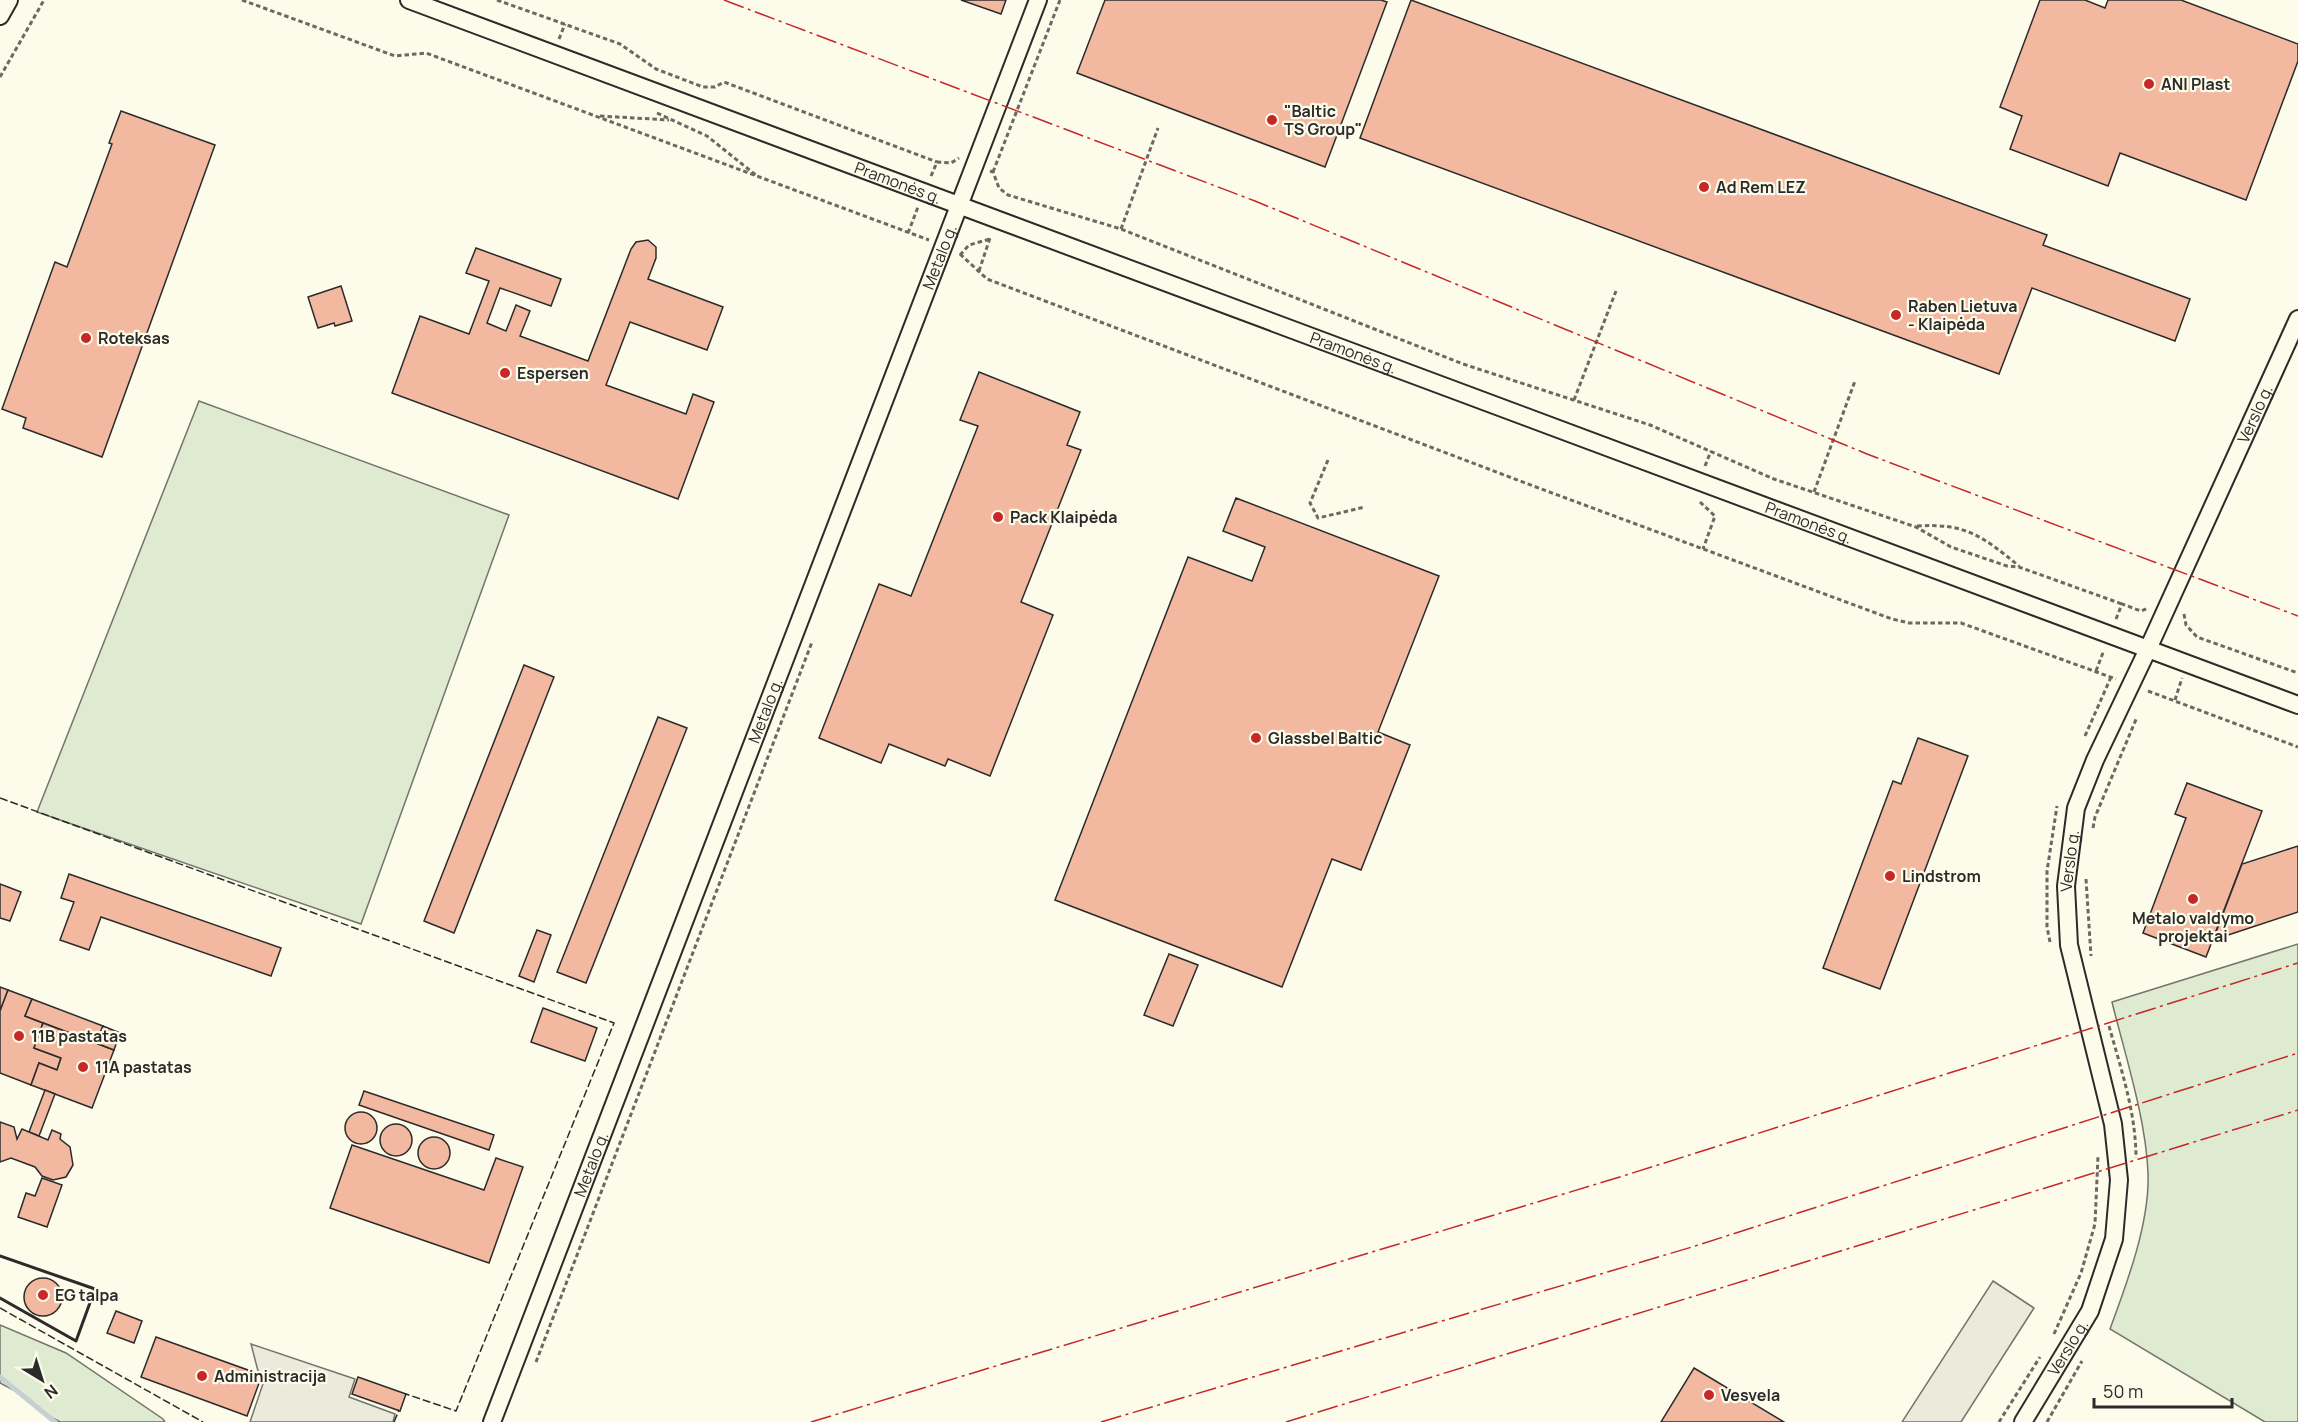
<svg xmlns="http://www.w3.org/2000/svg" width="2298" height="1422" font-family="Manrope,sans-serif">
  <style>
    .green { fill: #deebd1; stroke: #74746e; stroke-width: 1.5 }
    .parking { fill: #eceadb; stroke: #74746e; stroke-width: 1.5 }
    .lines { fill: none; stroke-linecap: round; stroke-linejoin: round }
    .stream { stroke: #c7d0d0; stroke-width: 5 }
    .building { fill: #f2b8a0; stroke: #2b2b2b; stroke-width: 1.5 }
    .street-casing { stroke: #2b2b2b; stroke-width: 20 }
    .path { stroke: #6a6964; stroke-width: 3; stroke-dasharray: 4.5 3; stroke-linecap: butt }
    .street { stroke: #fdfbea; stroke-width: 16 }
    .fence { stroke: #2b2b2b; stroke-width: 1.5; stroke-dasharray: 8 3; stroke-linecap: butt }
    .wall { stroke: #2b2b2b; stroke-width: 3 }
    .power { stroke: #c62828; stroke-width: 1.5; stroke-dasharray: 21 4.5 3 4.5; stroke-linecap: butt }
    .poi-dot { fill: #c62828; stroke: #fdfbea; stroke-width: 2 }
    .labels { text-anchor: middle; stroke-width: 4.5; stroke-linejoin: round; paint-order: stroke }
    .poi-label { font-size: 16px; font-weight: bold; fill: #2b2b2b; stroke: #fdfbea; text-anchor: start }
    .street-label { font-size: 16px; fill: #2b2b2b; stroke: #fdfbea }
  </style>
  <rect width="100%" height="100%" fill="#fdfbea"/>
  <g class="green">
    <polygon points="199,401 509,515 361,924 37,812"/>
    <path d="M2298,944V1422H2265L2110,1329C2127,1283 2150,1222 2148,1173C2146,1119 2125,1055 2112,1002Z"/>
    <polygon points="0,1325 66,1353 163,1419 165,1422 60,1422 40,1411 19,1393 0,1383"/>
  </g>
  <g class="parking">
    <polygon points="1993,1281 2034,1308 1961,1422 1902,1422"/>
    <polygon points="251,1344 355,1379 349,1397 395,1414 393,1422 250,1422 266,1375 258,1371"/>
  </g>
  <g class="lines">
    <polyline class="stream" points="0,1377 55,1422"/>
  </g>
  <g class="building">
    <polygon points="961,0 1006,0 1001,14"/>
    <polygon points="1105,0 1381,0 1387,2 1325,167 1077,73"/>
    <polygon points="1411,0 2047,235 2043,245 2190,299 2175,341 2032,288 1999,374 1360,138"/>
    <polygon points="2040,0 2085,0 2105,8 2108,0 2181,0 2298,44 2298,61 2246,200 2120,153 2108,186 2010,149 2022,116 2000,107"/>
    <polygon points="121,111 215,145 102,457 23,428 26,418 2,409 55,262 67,267 112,144 109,143"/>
    <polygon points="648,240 656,247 656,258 648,279 723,307 707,350 630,322 606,385 686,414 693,394 714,402 678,499 392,393 420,316 469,334 489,281 466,273 476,248 561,279 551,306 500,288 487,323 506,331 516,305 530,311 520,336 588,361 631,249 636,242"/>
    <polygon points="341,286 352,321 335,326 334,323 318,328 308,297"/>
    <polygon points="979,372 1080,412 1067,445 1081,450 1021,602 1053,615 990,776 948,759 945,766 889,744 881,763 819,738 879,584 911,596 978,426 960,420"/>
    <polygon points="1236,498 1439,576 1378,732 1410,745 1361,870 1332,859 1282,987 1055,900 1188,557 1252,581 1265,547 1223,531"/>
    <polygon points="524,665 554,677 454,933 424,921"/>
    <polygon points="658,717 687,728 586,983 557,972"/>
    <polygon points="1918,738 1968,756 1880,989 1823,968 1893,781 1901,784"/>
    <polygon points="2187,783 2262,811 2206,957 2143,933 2186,818 2175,814"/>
    <polygon points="2298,846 2298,912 2213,940 2242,864"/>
    <polygon points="69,874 281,948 271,976 101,917 89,950 60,940 74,902 61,898"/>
    <polygon points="0,884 21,892 10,921 0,918"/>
    <polygon points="537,930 551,935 534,982 519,976"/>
    <polygon points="1169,954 1198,965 1173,1026 1144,1015"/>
    <polygon points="0,987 8,990 0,1011"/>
    <polygon points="8,990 32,999 25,1016 43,1023 34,1048 61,1058 57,1070 39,1063 31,1085 0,1073 0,1011"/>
    <polygon points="32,999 103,1026 96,1043 25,1016"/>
    <polygon points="543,1008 597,1028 585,1061 531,1042"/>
    <polygon points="43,1023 114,1050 92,1108 31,1085 39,1063 57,1070 61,1058 34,1048"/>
    <polygon points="103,1026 120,1033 114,1050 96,1043"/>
    <polygon points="45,1090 55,1094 39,1136 29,1132"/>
    <polygon points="364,1091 494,1135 489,1150 359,1105"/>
    <circle cx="361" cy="1128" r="16"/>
    <polygon points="0,1122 14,1127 17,1139 22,1129 48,1140 52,1130 61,1134 60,1139 70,1147 73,1165 66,1177 53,1180 42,1176 35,1167 11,1158 0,1162"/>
    <circle cx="396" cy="1140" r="16"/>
    <circle cx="434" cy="1153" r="16"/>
    <polygon points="352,1145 484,1190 496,1158 523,1167 489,1263 330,1208"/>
    <polygon points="42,1178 62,1185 47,1227 18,1217 26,1193 35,1196"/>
    <circle cx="43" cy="1297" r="19"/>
    <polygon points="116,1311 142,1321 134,1343 107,1333"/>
    <polygon points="156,1337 262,1375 247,1416 141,1377"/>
    <polygon points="1694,1368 1784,1422 1661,1422"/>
    <polygon points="358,1377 406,1394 400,1411 352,1394"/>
  </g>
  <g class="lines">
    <g class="street-casing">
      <g id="street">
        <path id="s1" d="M409,0L2298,705"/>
        <polyline points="0,16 9,0"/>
        <path id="s2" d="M492,1422L1038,0"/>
        <path id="s3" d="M2023,1422L2090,1311L2114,1239L2119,1180L2113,1124L2069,945L2066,886L2076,808L2095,760L2148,649L2298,319"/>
      </g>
    </g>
    <g class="path">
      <polyline points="242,0 395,56 426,53 929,240"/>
      <polyline points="497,0 620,44 656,69 703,87 715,87 724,82 937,162"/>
      <polyline points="559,39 565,24"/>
      <polyline points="0,77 44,0"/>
      <polyline points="657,113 707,136 757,176"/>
      <polyline points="600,116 669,120"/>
      <polyline points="990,171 993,172 999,188 1008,195 1121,229 1463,364 1650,425 1774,479 1916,527 1951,547 2007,566 2019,567 2122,604"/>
      <polyline points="993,172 1060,0"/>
      <polyline points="931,176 937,162 951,163 959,158"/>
      <polyline points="1121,229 1158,128"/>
      <polyline points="908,233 918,207"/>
      <polyline points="960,254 987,279 1536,487 1892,619 1909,623 1961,623 2116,679"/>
      <polyline points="960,255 969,245 990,239"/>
      <polyline points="979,271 990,238"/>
      <polyline points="1574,400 1616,291"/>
      <polyline points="1328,460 1310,503 1318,518 1365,507"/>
      <polyline points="1705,466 1711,451"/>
      <polyline points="1814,492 1855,381"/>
      <polyline points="1700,502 1715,516 1703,549"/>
      <path d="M1917,526C1966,523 1982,536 2019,566"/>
      <polyline points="2184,614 2186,625 2197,637 2298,673"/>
      <polyline points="2116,619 2122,604 2141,611 2148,608"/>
      <polyline points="2096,671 2104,650"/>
      <polyline points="2148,691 2298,747"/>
      <polyline points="2175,700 2182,678"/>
      <polyline points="2085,736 2111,677"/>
      <polyline points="2093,828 2095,817 2137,717"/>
      <polyline points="2086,879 2091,956"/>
      <polyline points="2050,942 2047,927 2047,871 2057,806"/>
      <path d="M2109,1026C2121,1069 2136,1113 2136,1158"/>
      <polyline points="2054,1334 2081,1273 2095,1224 2098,1156"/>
      <polyline points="536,1362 812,642"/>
      <polyline points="1999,1422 2040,1357"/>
      <polyline points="2047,1422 2082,1361"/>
    </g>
    <use href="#street" class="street"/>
    <g class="fence">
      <polyline points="0,798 614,1023 456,1411 406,1394"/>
      <polyline points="0,1308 203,1422"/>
      <polyline points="394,1422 399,1410"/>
    </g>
    <polyline class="wall" points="0,1256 95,1289 76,1341 0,1298"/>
    <g class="power">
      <polyline points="724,0 1255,201 1867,454 2298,616"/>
      <polyline points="811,1422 1623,1176 2298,963"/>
      <polyline points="1101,1422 1692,1247 2298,1053"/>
      <polyline points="1286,1422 2298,1110"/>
    </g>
  </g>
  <g class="poi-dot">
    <circle cx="2149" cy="84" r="6"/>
    <circle cx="1272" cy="120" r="6"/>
    <circle cx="1704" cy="187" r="6"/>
    <circle cx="1896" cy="315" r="6"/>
    <circle cx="86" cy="338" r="6"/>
    <circle cx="505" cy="373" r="6"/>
    <circle cx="998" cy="517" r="6"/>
    <circle cx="1256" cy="738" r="6"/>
    <circle cx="1890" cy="876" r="6"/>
    <circle cx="2193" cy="899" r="6"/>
    <circle cx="19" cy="1036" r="6"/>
    <circle cx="83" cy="1067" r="6"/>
    <circle cx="43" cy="1295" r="6"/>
    <circle cx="202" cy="1376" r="6"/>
    <circle cx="1709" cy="1395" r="6"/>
  </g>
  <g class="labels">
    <g class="poi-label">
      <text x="2161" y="90">ANI Plast</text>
      <text x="1284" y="117">"Baltic<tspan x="1284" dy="18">TS Group"</tspan></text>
      <text x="1716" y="193">Ad Rem LEZ</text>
      <text x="1908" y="312">Raben Lietuva<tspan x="1908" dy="18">- Klaipėda</tspan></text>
      <text x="98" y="344">Roteksas</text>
      <text x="517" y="379">Espersen</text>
      <text x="1010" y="523">Pack Klaipėda</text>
      <text x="1268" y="744">Glassbel Baltic</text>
      <text x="1902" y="882">Lindstrom</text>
      <text x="2193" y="924" text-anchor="middle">Metalo valdymo<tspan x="2193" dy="18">projektai</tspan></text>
      <text x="31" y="1042">11B pastatas</text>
      <text x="95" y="1073">11A pastatas</text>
      <text x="55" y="1301">EG talpa</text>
      <text x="214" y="1382">Administracija</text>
      <text x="1721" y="1401">Vesvela</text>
    </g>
    <g class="street-label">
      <text dy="6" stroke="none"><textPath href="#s1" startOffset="522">Pramonės g.</textPath></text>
      <text dy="6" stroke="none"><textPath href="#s2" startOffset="1248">Metalo g.</textPath></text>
      <text dy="6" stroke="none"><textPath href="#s1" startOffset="1008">Pramonės g.</textPath></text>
      <text dy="6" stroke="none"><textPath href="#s3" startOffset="1076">Verslo g.</textPath></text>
      <text dy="6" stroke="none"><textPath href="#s1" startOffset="1494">Pramonės g.</textPath></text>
      <text dy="6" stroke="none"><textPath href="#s2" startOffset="762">Metalo g.</textPath></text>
      <text dy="6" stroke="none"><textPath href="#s3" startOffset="590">Verslo g.</textPath></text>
      <text dy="6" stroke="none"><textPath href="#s2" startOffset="276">Metalo g.</textPath></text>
      <text dy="6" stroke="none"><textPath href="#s3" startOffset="87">Verslo g.</textPath></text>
    </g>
  </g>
  <g transform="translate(42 1380) rotate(142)" stroke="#fdfbea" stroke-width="4.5" paint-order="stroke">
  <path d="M0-4.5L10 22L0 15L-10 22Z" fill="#2b2b2b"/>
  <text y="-9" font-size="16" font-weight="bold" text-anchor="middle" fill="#2b2b2b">N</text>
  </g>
  <path d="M2094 1398v9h138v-9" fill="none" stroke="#2b2b2b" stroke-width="3"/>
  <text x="2103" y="1398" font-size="18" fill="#2b2b2b" stroke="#fdfbea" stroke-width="4.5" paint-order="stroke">50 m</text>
</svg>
